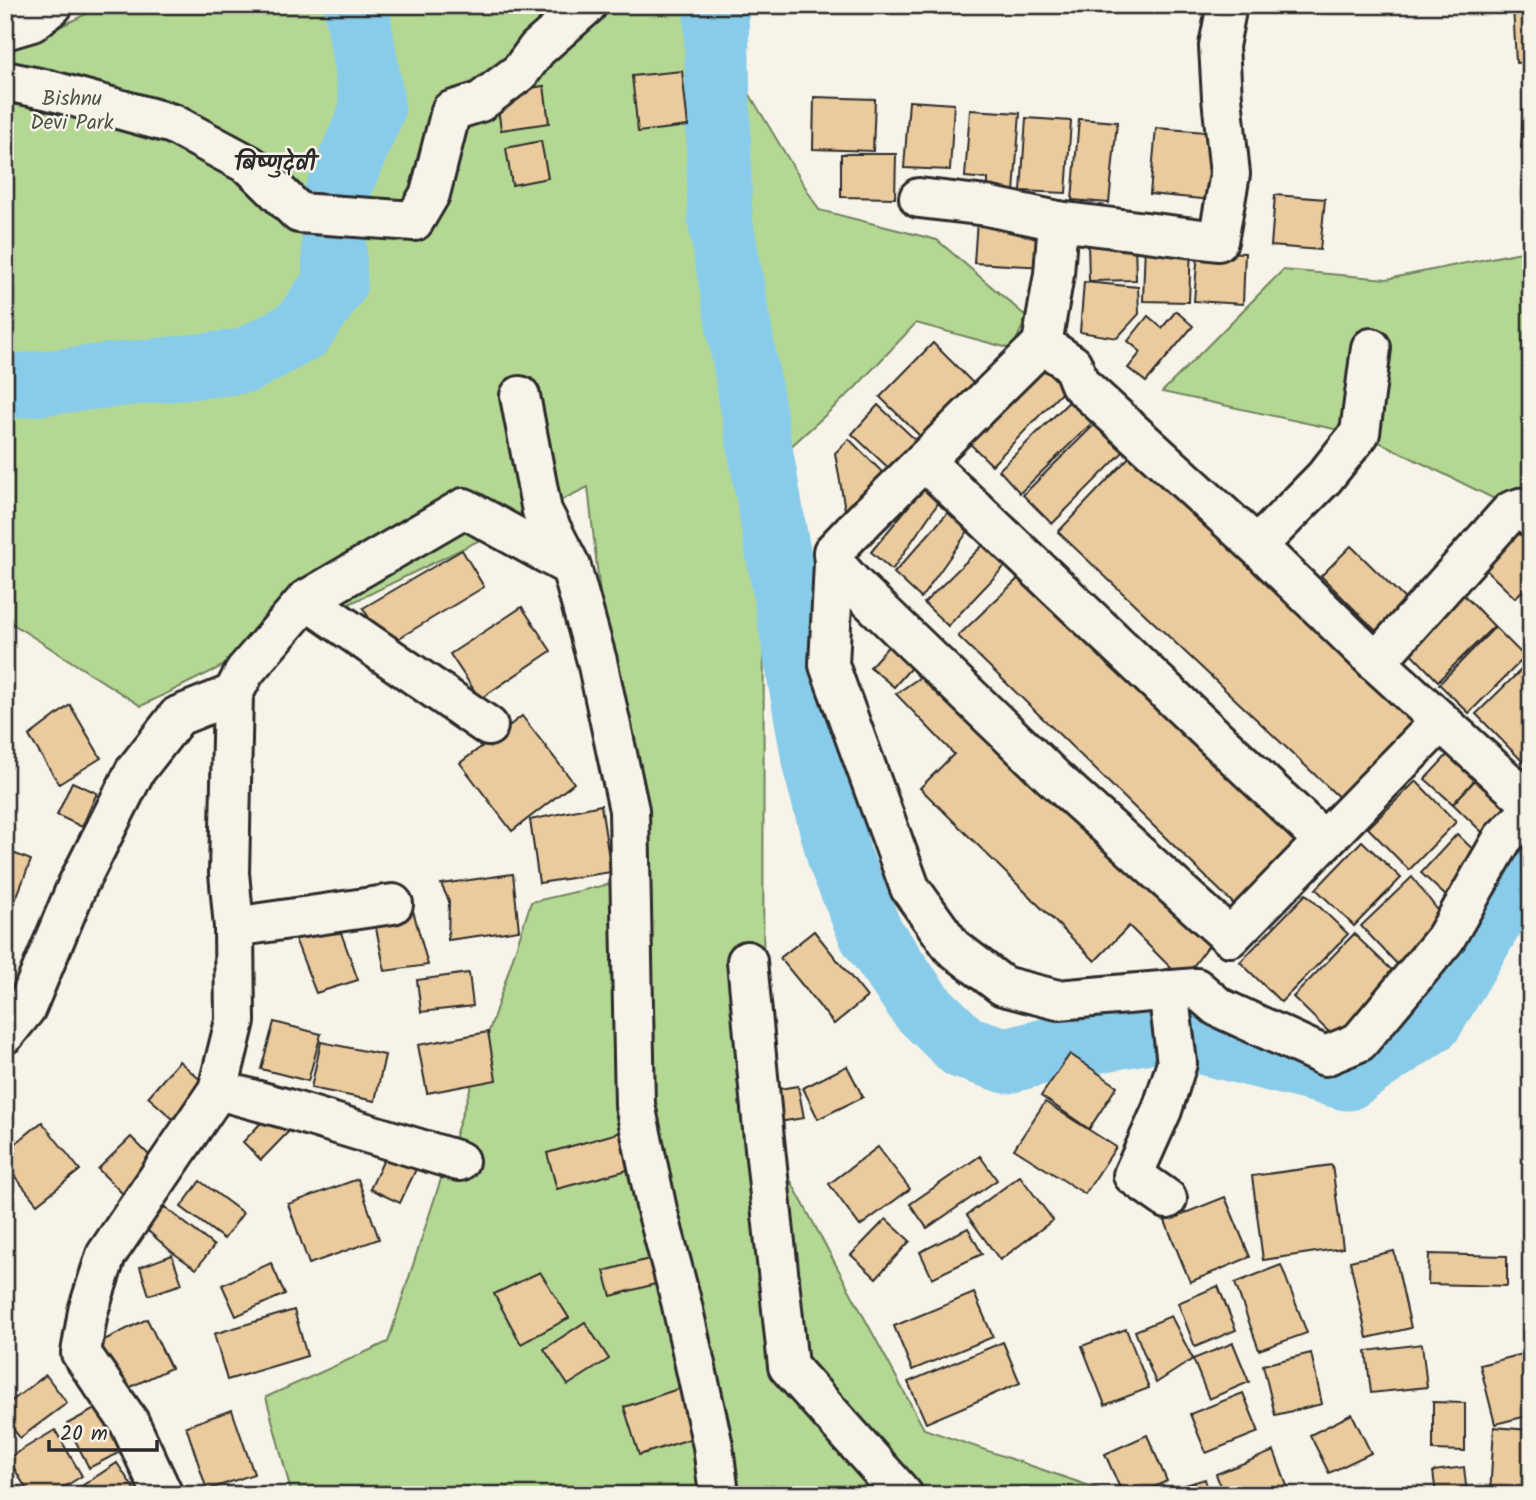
<svg xmlns="http://www.w3.org/2000/svg" width="1536" height="1500" font-family="Kalam,'Playpen Sans Deva',sans-serif">
  <style>
    .green { fill: #b4d893; stroke: #70825f; stroke-width: 2 }
    .lines { fill: none; stroke-linecap: round; stroke-linejoin: round }
    .river { stroke: #89ccea; stroke-width: 65 }
    .building { fill: #ebcb9d; stroke: #2b2b2b; stroke-width: 2 }
    .minor-casing { stroke: #2b2b2b; stroke-width: 44 }
    .minor { stroke: #f7f3e8; stroke-width: 38 }
    .labels { text-anchor: middle; stroke-width: 5; stroke-linejoin: round; paint-order: stroke }
    .park-label { font-size: 21px; fill: #4d5645; stroke: #f7f3e8 }
    .neighbourhood-label { font-size: 23px; font-weight: bold; fill: #2b2b2b; stroke: #f7f3e8 }
  </style>
  <rect width="100%" height="100%" fill="#f7f3e8"/>
  <filter id="ink" filterUnits="userSpaceOnUse"><feTurbulence type="fractalNoise" baseFrequency=".0143" numOctaves="2"/><feDisplacementMap in="SourceGraphic" scale="14" xChannelSelector="R" yChannelSelector="G"/><feConvolveMatrix kernelMatrix="1 2 1 2 8 2 1 2 1" color-interpolation-filters="sRGB"/></filter>
  <g filter="url(#ink)">
    <g class="green">
      <polygon points="104,5 696,5 819,210 937,240 1027,317 1012,349 916,323 853,390 764,471 763,1129 924,1429 1116,1495 292,1495 266,1397 388,1342 531,902 632,879 588,487 141,706 5,619 5,54"/>
      <polygon points="1531,250 1531,517 1367,436 1162,392 1283,270 1387,279"/>
    </g>
    <g class="lines">
      <g class="river">
        <polyline points="716,5 720,219 815,765 840,859 871,934 921,1006 963,1047 1007,1061 1061,1047 1154,1030 1347,1078 1431,1021 1526,860 1531,856"/>
        <polyline points="5,387 245,361 302,330 335,283 333,202 373,108 356,5"/>
      </g>
    </g>
    <g class="building">
      <polygon points="1513,5 1531,5 1531,62 1516,63"/>
      <polygon points="682,71 688,126 638,132 632,76"/>
      <polygon points="1525,85 1531,86 1531,149 1521,148"/>
      <polygon points="544,86 549,123 501,130 496,93"/>
      <polygon points="814,97 875,99 873,151 813,149"/>
      <polygon points="909,101 954,104 950,170 904,168"/>
      <polygon points="970,110 1020,113 1014,192 988,190 988,179 965,177"/>
      <polygon points="1026,118 1071,121 1066,193 1021,191"/>
      <polygon points="1079,119 1117,122 1109,203 1072,200"/>
      <polygon points="1156,128 1218,133 1212,200 1150,194"/>
      <polygon points="541,141 548,178 512,185 506,148"/>
      <polygon points="841,154 896,154 895,198 841,197"/>
      <polygon points="1275,195 1325,199 1320,250 1271,246"/>
      <polygon points="977,220 1049,223 1046,267 974,263"/>
      <polygon points="1135,240 1136,280 1089,281 1088,242"/>
      <polygon points="1145,242 1191,243 1189,302 1143,301"/>
      <polygon points="1198,251 1245,253 1243,304 1194,301"/>
      <polygon points="1084,282 1138,287 1139,314 1117,338 1080,332"/>
      <polygon points="1176,311 1193,326 1146,382 1128,368 1141,352 1128,341 1148,316 1162,328"/>
      <polygon points="933,343 973,383 921,437 880,397"/>
      <polygon points="1040,364 1065,389 992,465 966,440"/>
      <polygon points="1076,395 1098,417 1020,493 999,470"/>
      <polygon points="878,405 920,444 893,472 852,434"/>
      <polygon points="1100,419 1128,447 1052,524 1023,495"/>
      <polygon points="849,439 888,478 847,521 835,453"/>
      <polygon points="1135,451 1424,724 1347,805 1058,532"/>
      <polygon points="926,485 941,499 892,570 871,552"/>
      <polygon points="951,509 971,527 921,598 894,573"/>
      <polygon points="1531,520 1531,582 1515,598 1484,568"/>
      <polygon points="985,543 1005,566 948,626 924,603"/>
      <polygon points="1351,546 1410,604 1379,634 1321,576"/>
      <polygon points="462,550 484,587 386,646 363,608"/>
      <polygon points="1024,573 1306,838 1239,909 958,636"/>
      <polygon points="1458,589 1494,626 1438,681 1402,644"/>
      <polygon points="522,607 551,651 480,699 450,654"/>
      <polygon points="1495,627 1525,657 1469,713 1439,684"/>
      <polygon points="899,634 922,655 894,687 870,667"/>
      <polygon points="1529,662 1531,664 1531,770 1476,714"/>
      <polygon points="926,673 1212,941 1183,980 1129,926 1095,961 920,788 954,754 896,694"/>
      <polygon points="70,705 101,758 59,784 29,736"/>
      <polygon points="522,716 574,783 512,831 460,763"/>
      <polygon points="1451,751 1479,775 1453,804 1425,779"/>
      <polygon points="1477,778 1509,808 1484,834 1453,804"/>
      <polygon points="1416,781 1456,822 1409,870 1368,828"/>
      <polygon points="72,782 97,793 82,827 57,815"/>
      <polygon points="601,805 611,872 539,883 530,820"/>
      <polygon points="1457,834 1483,859 1447,897 1421,873"/>
      <polygon points="1362,841 1401,878 1354,926 1316,889"/>
      <polygon points="5,850 31,860 5,927"/>
      <polygon points="513,874 519,930 448,940 449,901 441,884"/>
      <polygon points="1412,877 1443,917 1399,966 1361,926"/>
      <polygon points="1306,894 1348,934 1281,1002 1240,962"/>
      <polygon points="412,907 428,965 385,971 373,914"/>
      <polygon points="335,916 358,980 316,993 294,936"/>
      <polygon points="814,931 867,997 834,1024 780,958"/>
      <polygon points="1354,934 1397,975 1335,1038 1293,997"/>
      <polygon points="469,973 473,1006 421,1012 417,980"/>
      <polygon points="274,1022 321,1034 308,1081 261,1069"/>
      <polygon points="488,1032 496,1080 427,1093 418,1045"/>
      <polygon points="321,1042 385,1055 375,1101 311,1088"/>
      <polygon points="1070,1054 1117,1086 1089,1129 1041,1096"/>
      <polygon points="179,1061 213,1091 182,1127 148,1097"/>
      <polygon points="847,1066 863,1097 818,1119 803,1088"/>
      <polygon points="798,1086 804,1118 772,1123 766,1091"/>
      <polygon points="1045,1102 1116,1147 1085,1194 1014,1149"/>
      <polygon points="276,1107 295,1125 261,1160 243,1142"/>
      <polygon points="42,1122 80,1170 37,1204 5,1164 5,1152"/>
      <polygon points="625,1131 635,1168 557,1189 547,1153"/>
      <polygon points="131,1137 158,1164 125,1196 98,1169"/>
      <polygon points="878,1147 910,1189 860,1226 829,1184"/>
      <polygon points="387,1153 417,1167 400,1203 370,1189"/>
      <polygon points="980,1156 997,1180 927,1228 910,1204"/>
      <polygon points="1332,1165 1343,1248 1263,1260 1252,1176"/>
      <polygon points="1020,1176 1053,1220 1000,1260 967,1215"/>
      <polygon points="358,1179 379,1239 309,1264 288,1204"/>
      <polygon points="200,1181 243,1213 224,1239 181,1207"/>
      <polygon points="1225,1197 1250,1257 1190,1282 1165,1221"/>
      <polygon points="165,1207 214,1246 196,1269 172,1252 147,1230"/>
      <polygon points="886,1219 910,1241 876,1278 851,1255"/>
      <polygon points="968,1228 982,1254 932,1278 920,1252"/>
      <polygon points="1394,1251 1411,1328 1367,1338 1350,1261"/>
      <polygon points="1429,1254 1507,1256 1507,1286 1428,1284"/>
      <polygon points="172,1255 182,1284 149,1295 140,1267"/>
      <polygon points="664,1255 670,1280 611,1296 604,1271"/>
      <polygon points="271,1263 285,1294 236,1316 222,1285"/>
      <polygon points="1281,1265 1307,1333 1259,1350 1235,1283"/>
      <polygon points="540,1272 569,1318 521,1344 494,1294"/>
      <polygon points="1218,1286 1236,1330 1195,1347 1178,1303"/>
      <polygon points="974,1293 993,1337 912,1370 894,1326"/>
      <polygon points="294,1310 307,1356 227,1380 214,1334"/>
      <polygon points="1171,1316 1193,1359 1156,1383 1135,1331"/>
      <polygon points="147,1319 171,1368 120,1392 96,1344"/>
      <polygon points="585,1322 609,1359 568,1385 544,1349"/>
      <polygon points="1126,1329 1149,1388 1105,1405 1082,1346"/>
      <polygon points="1003,1342 1020,1383 926,1423 908,1382"/>
      <polygon points="1233,1343 1249,1382 1209,1399 1193,1359"/>
      <polygon points="1422,1344 1427,1387 1371,1393 1366,1351"/>
      <polygon points="1311,1353 1322,1404 1275,1415 1263,1365"/>
      <polygon points="1527,1353 1531,1368 1531,1415 1495,1424 1480,1365"/>
      <polygon points="46,1375 67,1403 20,1438 5,1418 5,1406"/>
      <polygon points="681,1388 696,1437 639,1455 624,1407"/>
      <polygon points="1243,1393 1259,1432 1206,1453 1190,1414"/>
      <polygon points="1433,1402 1465,1403 1465,1451 1433,1450"/>
      <polygon points="104,1404 128,1448 89,1468 67,1424"/>
      <polygon points="232,1410 254,1474 207,1490 186,1426"/>
      <polygon points="1352,1414 1371,1453 1329,1473 1310,1435"/>
      <polygon points="1494,1427 1529,1430 1524,1495 1490,1495"/>
      <polygon points="55,1430 82,1476 51,1495 30,1495 8,1458"/>
      <polygon points="1147,1435 1167,1481 1138,1495 1123,1495 1105,1454"/>
      <polygon points="1274,1451 1287,1486 1264,1495 1224,1495 1216,1474"/>
      <polygon points="117,1463 138,1495 68,1495"/>
      <polygon points="1464,1467 1467,1495 1436,1495 1433,1471"/>
      <polygon points="1205,1479 1209,1495 1157,1495 1156,1494"/>
    </g>
    <g class="lines">
      <g class="minor-casing">
        <g id="minor">
          <polyline points="5,30 32,22 53,5"/>
          <polyline points="5,81 49,90 173,124 251,166 299,213 414,221 430,194 451,111 480,102 520,72 537,49 587,5"/>
          <polyline points="919,198 987,206 1058,221 1218,241 1230,174 1222,98 1219,46 1227,5"/>
          <polyline points="1042,344 1054,274 1058,221"/>
          <polyline points="1371,348 1360,433 1324,478 1257,546 1376,662 1526,799 1531,806"/>
          <polyline points="520,396 542,511 571,567 597,661 629,810 635,1105 657,1210 681,1301 713,1446 719,1495"/>
          <polyline points="924,461 1324,841"/>
          <polyline points="1257,546 1080,384 1072,364 1042,344 851,533 833,552 834,563 853,584 1054,778 1230,937 1441,721"/>
          <polyline points="834,563 829,665 910,888 952,947 1003,986 1058,1000 1196,988 1218,1007 1325,1056 1359,1042 1445,939 1503,838 1531,811"/>
          <polyline points="306,600 488,726"/>
          <polyline points="1376,662 1511,511 1520,508 1531,517"/>
          <polyline points="234,927 393,904"/>
          <polyline points="747,961 763,1129 788,1366 903,1495"/>
          <polyline points="5,1034 26,1008 77,886 135,771 178,716 233,694"/>
          <polyline points="218,1090 284,1108 459,1161"/>
          <polyline points="1167,1199 1133,1175 1162,1110 1177,1063 1168,990"/>
          <polyline points="163,1495 129,1422 81,1353 88,1311 106,1255 218,1090 235,1021 234,927 229,873 233,694 245,671 306,600 464,508 571,567"/>
        </g>
      </g>
      <use href="#minor" class="minor"/>
    </g>
  </g>
  <g class="labels">
    <g class="park-label">
      <text x="72" y="105">Bishnu<tspan x="72" dy="24">Devi Park</tspan></text>
    </g>
    <g class="neighbourhood-label">
      <text x="275" y="170">बिष्णुदेवी</text>
    </g>
  </g>
  <rect width="1536" height="1500" fill="none" stroke="#f7f3e8" stroke-width="28"/>
  <rect x="14" y="14" width="1508" height="1472" fill="none" stroke="#2b2b2b" stroke-width="2.5" filter="url(#ink)"/>
  <path d="M49 1440v10h108v-10" fill="none" stroke="#2b2b2b" stroke-width="3.5"/>
  <text x="60" y="1440" font-size="21" fill="#2b2b2b" stroke="#f7f3e8" stroke-width="5" paint-order="stroke">20 m</text>
</svg>
